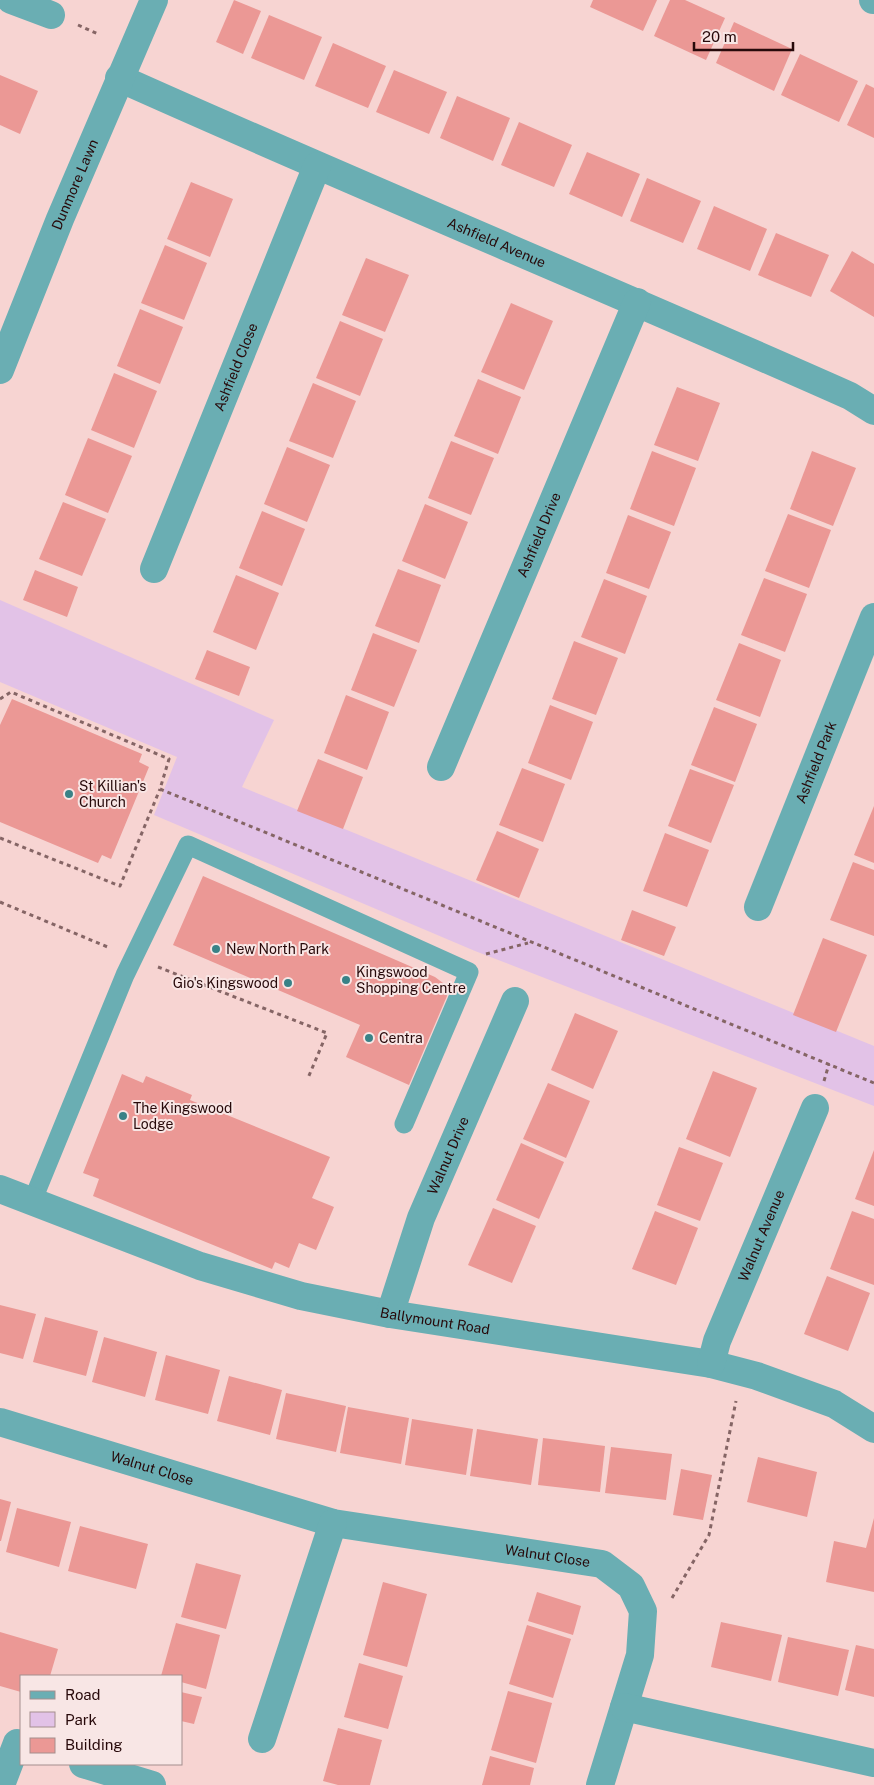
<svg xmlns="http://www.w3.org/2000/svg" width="874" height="1785" font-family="'Public Sans',sans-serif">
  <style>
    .green { fill: #e2c2e7 }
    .building { fill: #eb9895 }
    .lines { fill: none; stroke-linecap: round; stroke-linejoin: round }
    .path { stroke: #856565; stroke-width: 3; stroke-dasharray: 4 4; stroke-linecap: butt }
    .lane { stroke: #6aaeb3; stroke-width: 19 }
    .street { stroke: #6aaeb3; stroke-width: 28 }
    .poi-dot { fill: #398287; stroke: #f8e6e5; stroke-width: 2 }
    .labels { text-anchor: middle; stroke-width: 4; stroke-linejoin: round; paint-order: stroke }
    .street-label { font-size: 14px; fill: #27090a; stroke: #f8e6e5 }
    .poi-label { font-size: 14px; fill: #27090a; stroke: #f8e6e5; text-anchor: start }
  </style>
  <rect width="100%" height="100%" fill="#f7d4d2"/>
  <polygon class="green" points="0,600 274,720 242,787 874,1046 874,1106 475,951 154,815 177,757 0,682"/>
  <g class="building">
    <polygon points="234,0 261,11 243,54 216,42"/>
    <polygon points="593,0 657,0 643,31 590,7"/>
    <polygon points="670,0 685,0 725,18 706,60 654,36"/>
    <polygon points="269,15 322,37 304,80 251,58"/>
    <polygon points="734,22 792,49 774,91 716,63"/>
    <polygon points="333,43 386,66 368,108 315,86"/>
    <polygon points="800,54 858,81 839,122 781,95"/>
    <polygon points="394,70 447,92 429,134 376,112"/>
    <polygon points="0,75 38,91 20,134 0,125"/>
    <polygon points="866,84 874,88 874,138 847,125"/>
    <polygon points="457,96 510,118 493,161 440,138"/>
    <polygon points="519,122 572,145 554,187 501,165"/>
    <polygon points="587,152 640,174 622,217 569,194"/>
    <polygon points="647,178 701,201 683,243 630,221"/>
    <polygon points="191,182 233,199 210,257 167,239"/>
    <polygon points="714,206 767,229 750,271 697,249"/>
    <polygon points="776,233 829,255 811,297 758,275"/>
    <polygon points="165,245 207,263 184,320 141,303"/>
    <polygon points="852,251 874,264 874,317 830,291"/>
    <polygon points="366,258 409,275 385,332 342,315"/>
    <polygon points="511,303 553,321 524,390 481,372"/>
    <polygon points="140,309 183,327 160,384 117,366"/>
    <polygon points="340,321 383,339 360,396 316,378"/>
    <polygon points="114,373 157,391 134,448 91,430"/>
    <polygon points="478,379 521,397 498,454 454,436"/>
    <polygon points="313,383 356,401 333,458 289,441"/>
    <polygon points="677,387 720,403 698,461 654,445"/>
    <polygon points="88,438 132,456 108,513 65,495"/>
    <polygon points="451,441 494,458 471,515 428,498"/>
    <polygon points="287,447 330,465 307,522 264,504"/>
    <polygon points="652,451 696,468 674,526 630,509"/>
    <polygon points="812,451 856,468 833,526 790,509"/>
    <polygon points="63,502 106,519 82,576 39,559"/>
    <polygon points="425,504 468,522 445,579 402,561"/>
    <polygon points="262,511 305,529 282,586 239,568"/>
    <polygon points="788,514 831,530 809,588 765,571"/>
    <polygon points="628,515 671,532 649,589 606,573"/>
    <polygon points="398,569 441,585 419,643 375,626"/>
    <polygon points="35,570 78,587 67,617 23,600"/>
    <polygon points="236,575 279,593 256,650 213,632"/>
    <polygon points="764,578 807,594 785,652 741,635"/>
    <polygon points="604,579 647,596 625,654 581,637"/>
    <polygon points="373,633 417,650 394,707 351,690"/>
    <polygon points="574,641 618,658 596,715 552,699"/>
    <polygon points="739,643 781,660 760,717 716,700"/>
    <polygon points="207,650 250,667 239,696 195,679"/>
    <polygon points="346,695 389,712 367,770 324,753"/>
    <polygon points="12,699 142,754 139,762 149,767 111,859 102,855 98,863 0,822 0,725"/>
    <polygon points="550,705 593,722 571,780 528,763"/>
    <polygon points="714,707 757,724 735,782 691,765"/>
    <polygon points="318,759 363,777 343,829 297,811"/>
    <polygon points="522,768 565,784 543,842 499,825"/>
    <polygon points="690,769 734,785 711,843 668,826"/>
    <polygon points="874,806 874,863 854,855"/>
    <polygon points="497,831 539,849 519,898 476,880"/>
    <polygon points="665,833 709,850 687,907 643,891"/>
    <polygon points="853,862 874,870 874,936 830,920"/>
    <polygon points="203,876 435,977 443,983 447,996 409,1085 346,1057 360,1025 173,945"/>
    <polygon points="632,910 676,927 664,956 621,940"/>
    <polygon points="823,938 867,955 836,1032 793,1015"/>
    <polygon points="575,1013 618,1031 593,1089 551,1070"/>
    <polygon points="713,1071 757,1088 730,1157 686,1139"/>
    <polygon points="122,1074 143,1083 146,1076 192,1095 190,1100 330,1157 312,1198 334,1207 316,1250 299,1243 289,1268 275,1262 272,1269 93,1196 99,1179 83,1173"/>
    <polygon points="548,1083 590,1101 566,1158 523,1139"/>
    <polygon points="521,1143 564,1162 539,1219 496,1200"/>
    <polygon points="679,1147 723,1163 700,1221 657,1205"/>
    <polygon points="874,1150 874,1206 855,1199"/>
    <polygon points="493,1208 536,1226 512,1283 468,1265"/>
    <polygon points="655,1211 698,1228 676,1285 632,1269"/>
    <polygon points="852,1211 874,1219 874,1285 830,1269"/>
    <polygon points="827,1276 870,1293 848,1351 804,1334"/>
    <polygon points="0,1305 36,1314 23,1359 0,1353"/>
    <polygon points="45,1317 98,1331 86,1376 33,1362"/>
    <polygon points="104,1337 157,1352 145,1397 92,1382"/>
    <polygon points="166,1355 220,1370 208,1414 155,1400"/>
    <polygon points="229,1376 282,1390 270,1435 217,1421"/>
    <polygon points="286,1393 346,1406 336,1452 276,1439"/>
    <polygon points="348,1407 409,1418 401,1464 340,1453"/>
    <polygon points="412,1419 473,1429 466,1475 405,1465"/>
    <polygon points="477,1429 538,1439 531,1485 470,1476"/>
    <polygon points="543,1438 605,1446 600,1492 538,1485"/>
    <polygon points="611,1447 672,1454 666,1500 605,1493"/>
    <polygon points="758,1457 817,1472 807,1517 747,1502"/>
    <polygon points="681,1469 712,1475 703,1520 673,1515"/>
    <polygon points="0,1499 11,1502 1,1541 0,1541"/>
    <polygon points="17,1508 71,1522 59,1567 6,1552"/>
    <polygon points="874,1518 874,1592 826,1582 834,1541 866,1548"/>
    <polygon points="80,1526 148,1544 136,1589 68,1571"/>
    <polygon points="196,1563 241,1575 226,1629 181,1617"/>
    <polygon points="383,1582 427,1594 407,1667 363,1655"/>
    <polygon points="537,1592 581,1606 573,1635 528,1621"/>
    <polygon points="721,1622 782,1635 771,1681 711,1667"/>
    <polygon points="176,1623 220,1635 206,1689 181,1682 181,1676 161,1676"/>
    <polygon points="527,1625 571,1639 553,1698 509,1684"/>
    <polygon points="0,1632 58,1649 50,1676 21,1676 21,1692 0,1686"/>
    <polygon points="788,1637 849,1650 838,1696 778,1682"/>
    <polygon points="856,1645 874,1649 874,1697 845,1690"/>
    <polygon points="359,1663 403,1676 388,1729 344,1717"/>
    <polygon points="508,1691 552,1703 536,1763 491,1750"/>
    <polygon points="181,1692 202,1697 194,1724 181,1721"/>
    <polygon points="338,1728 382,1740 370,1785 338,1785 323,1781"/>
    <polygon points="490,1756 534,1768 530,1785 482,1785"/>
  </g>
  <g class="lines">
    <g class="path">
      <polyline points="78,25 98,34"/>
      <polyline points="0,699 11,692 169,759 160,789 874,1083"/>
      <polyline points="0,838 120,886 160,789"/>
      <polyline points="0,902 110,948"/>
      <polyline points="486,954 528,943"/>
      <polyline points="158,967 327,1033 308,1078"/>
      <polyline points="824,1081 829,1064"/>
      <polyline points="672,1598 709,1535 736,1401"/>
    </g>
    <polyline class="lane" points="32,1202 125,975 188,845 469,972 404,1124"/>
    <g class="street">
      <polyline points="11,0 51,15"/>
      <polyline points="873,0 874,0"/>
      <path id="s1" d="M119,78C362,187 607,288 850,396L874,411"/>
      <path id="s2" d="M0,370L60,219L154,0"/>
      <path id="s3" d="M154,569L317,166"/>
      <path id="s4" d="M441,767L637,302"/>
      <path id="s5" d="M758,907L874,617"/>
      <path id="s6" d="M0,1189L200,1266L301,1296L390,1314L711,1364L757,1376L834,1404L874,1429"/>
      <path id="s7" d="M390,1314L421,1218L515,1001"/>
      <path id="s8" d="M711,1364L717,1341L815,1108"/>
      <path id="s9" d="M0,1422L333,1523L602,1564L631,1586L643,1611L640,1655L600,1785"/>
      <polyline points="624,1707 874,1763"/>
      <polyline points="262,1739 333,1523"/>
      <polyline points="83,1764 152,1785"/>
      <polyline points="1,1785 17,1743"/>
    </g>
  </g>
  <g class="poi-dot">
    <circle cx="69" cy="794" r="5"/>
    <circle cx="216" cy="949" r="5"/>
    <circle cx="346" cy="980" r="5"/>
    <circle cx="288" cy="983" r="5"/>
    <circle cx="369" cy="1038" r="5"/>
    <circle cx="123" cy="1116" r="5"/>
  </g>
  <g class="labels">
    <g class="street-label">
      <text dy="5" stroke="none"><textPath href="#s2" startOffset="200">Dunmore Lawn</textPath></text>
      <text dy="5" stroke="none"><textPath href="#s1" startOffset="412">Ashfield Avenue</textPath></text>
      <text dy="5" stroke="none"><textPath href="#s3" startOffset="218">Ashfield Close</textPath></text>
      <text dy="5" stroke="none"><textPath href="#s4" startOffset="252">Ashfield Drive</textPath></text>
      <text dy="5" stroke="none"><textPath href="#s5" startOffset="156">Ashfield Park</textPath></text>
      <text dy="5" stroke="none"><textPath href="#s7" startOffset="169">Walnut Drive</textPath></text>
      <text dy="5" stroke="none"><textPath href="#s8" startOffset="138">Walnut Avenue</textPath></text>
      <text dy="5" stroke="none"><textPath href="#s6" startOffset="456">Ballymount Road</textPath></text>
      <text dy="5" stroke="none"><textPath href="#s9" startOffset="159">Walnut Close</textPath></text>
      <text dy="5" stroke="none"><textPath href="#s9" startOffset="565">Walnut Close</textPath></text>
    </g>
    <g class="poi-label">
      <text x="79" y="791">St Killian's<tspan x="79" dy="16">Church</tspan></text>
      <text x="226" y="954">New North Park</text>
      <text x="356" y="977">Kingswood<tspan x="356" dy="16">Shopping Centre</tspan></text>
      <text x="278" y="988" text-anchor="end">Gio's Kingswood</text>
      <text x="379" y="1043">Centra</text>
      <text x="133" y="1113">The Kingswood<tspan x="133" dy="16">Lodge</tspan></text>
    </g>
  </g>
  <rect x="20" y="1675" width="162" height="90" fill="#f8e6e5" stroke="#a48e8d"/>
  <rect x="30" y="1691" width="25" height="8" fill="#6aaeb3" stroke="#a48e8d"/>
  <text x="65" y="1700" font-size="15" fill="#27090a">Road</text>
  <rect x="30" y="1712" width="25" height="15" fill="#e2c2e7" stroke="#a48e8d"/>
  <text x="65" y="1725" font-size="15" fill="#27090a">Park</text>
  <rect x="30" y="1738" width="25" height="15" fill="#eb9895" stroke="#a48e8d"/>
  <text x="65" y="1750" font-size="15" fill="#27090a">Building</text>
  <path d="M694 42v8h99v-8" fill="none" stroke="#27090a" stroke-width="2.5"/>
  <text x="702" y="42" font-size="15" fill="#27090a" stroke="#f8e6e5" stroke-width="4" paint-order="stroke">20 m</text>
</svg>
